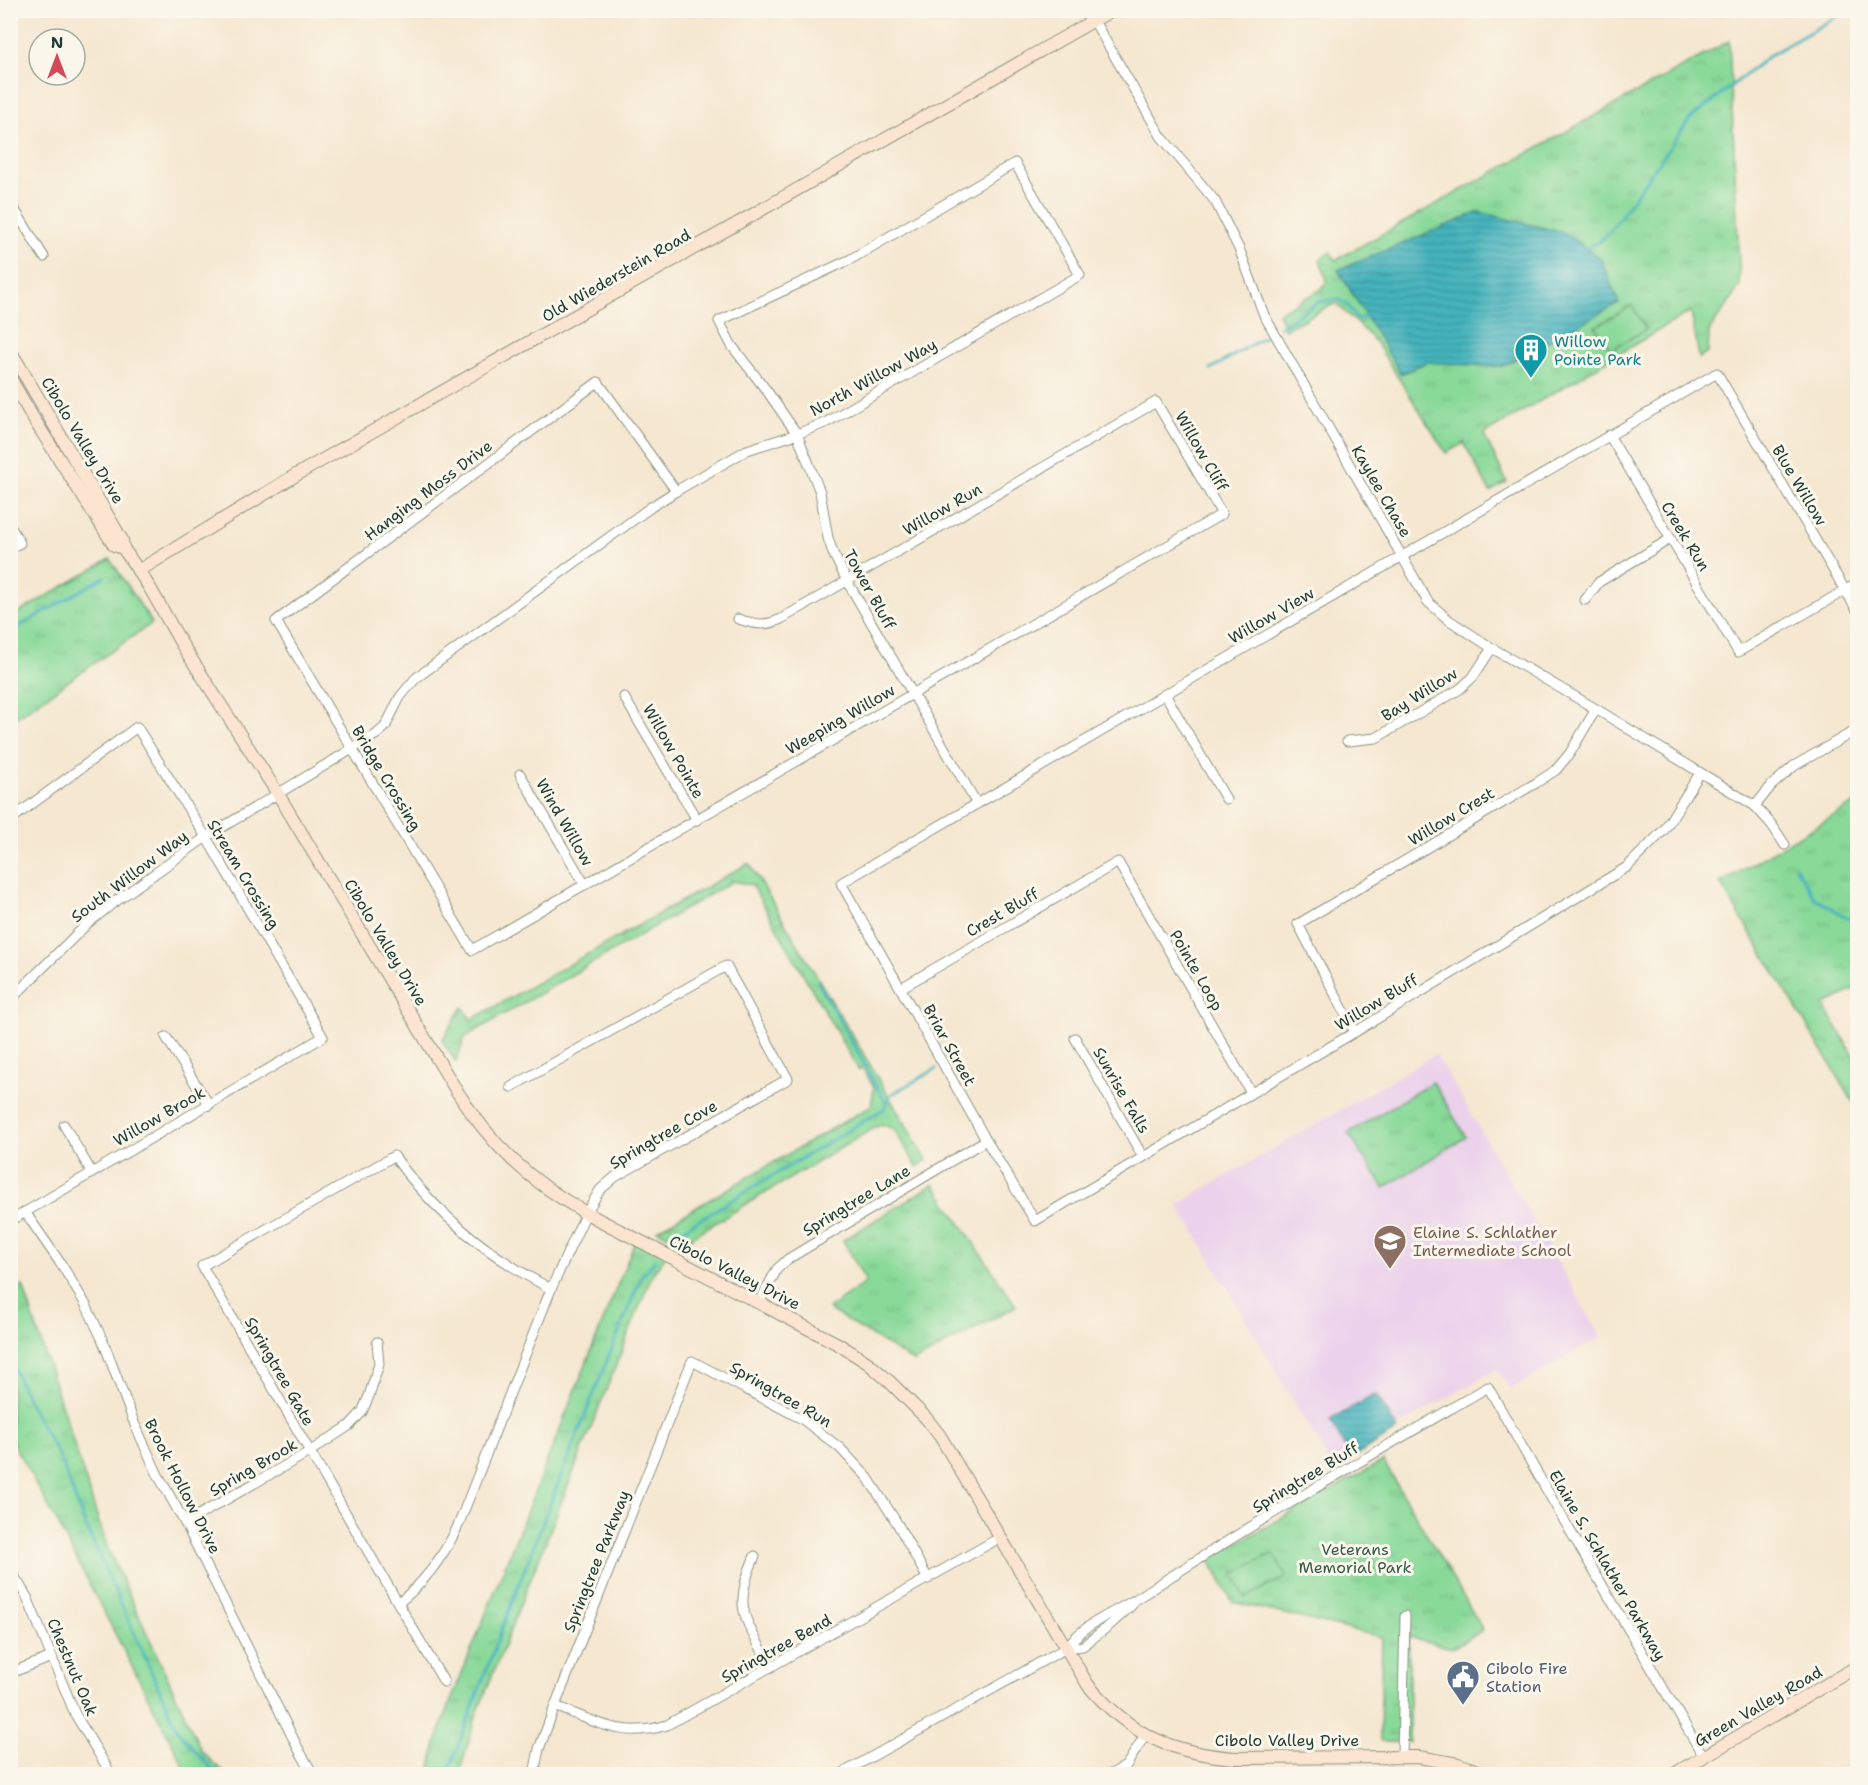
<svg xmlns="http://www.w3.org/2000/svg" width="1868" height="1785" font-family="'Shantell Sans',sans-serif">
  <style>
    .built { fill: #ebd1eb }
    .grass { fill: url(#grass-tufts); stroke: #548b66; stroke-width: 1.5 }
    .garden { fill: #89d999; stroke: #548b66; stroke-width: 1.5 }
    .water { fill: url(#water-rules); stroke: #327878; stroke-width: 1.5 }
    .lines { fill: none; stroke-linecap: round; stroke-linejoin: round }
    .stream { stroke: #45b4bd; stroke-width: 3 }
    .street-casing { stroke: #8a9282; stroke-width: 11 }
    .secondary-casing { stroke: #8a9282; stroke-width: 14 }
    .street { stroke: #fff; stroke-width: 9 }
    .secondary { stroke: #fce5d0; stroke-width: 12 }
    .labels { text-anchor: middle; stroke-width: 6; stroke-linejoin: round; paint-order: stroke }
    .street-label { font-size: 16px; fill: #1f3d34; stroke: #fbf7ec }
    .culture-label { font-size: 16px; fill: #0d838f; stroke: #fbf7ec; text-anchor: start }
    .education-label { font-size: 16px; fill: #785e54; stroke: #fbf7ec; text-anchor: start }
    .park-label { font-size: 16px; fill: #345c48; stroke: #fbf7ec }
    .service-label { font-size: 16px; fill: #4e5e75; stroke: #fbf7ec; text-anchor: start }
  </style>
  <defs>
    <pattern id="grass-tufts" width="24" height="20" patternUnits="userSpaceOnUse" patternTransform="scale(1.5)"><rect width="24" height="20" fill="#89d999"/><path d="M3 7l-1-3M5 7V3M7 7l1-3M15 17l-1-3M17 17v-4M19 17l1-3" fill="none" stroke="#76bb84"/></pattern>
    <pattern id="water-rules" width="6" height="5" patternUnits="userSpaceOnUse" patternTransform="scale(1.5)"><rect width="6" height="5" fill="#45b4bd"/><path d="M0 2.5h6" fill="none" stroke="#39949a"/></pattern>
  </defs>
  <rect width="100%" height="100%" fill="#fbf7ec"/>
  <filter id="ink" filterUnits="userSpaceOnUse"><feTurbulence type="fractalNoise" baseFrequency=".0167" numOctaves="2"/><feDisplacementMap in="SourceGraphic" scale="12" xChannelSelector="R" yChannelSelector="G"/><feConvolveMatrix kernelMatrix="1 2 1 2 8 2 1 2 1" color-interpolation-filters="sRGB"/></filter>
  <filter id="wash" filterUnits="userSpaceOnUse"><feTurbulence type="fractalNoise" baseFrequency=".008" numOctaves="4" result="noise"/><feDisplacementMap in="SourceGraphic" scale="24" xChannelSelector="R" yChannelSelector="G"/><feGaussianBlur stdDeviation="1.35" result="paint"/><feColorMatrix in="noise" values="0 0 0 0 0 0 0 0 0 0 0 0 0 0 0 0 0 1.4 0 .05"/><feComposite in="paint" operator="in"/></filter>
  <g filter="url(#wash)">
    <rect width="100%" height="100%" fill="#f5e7d0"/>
    <polygon class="built" points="1436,1054 1601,1337 1510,1390 1497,1369 1331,1465 1178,1204"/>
    <g class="grass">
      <path d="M1729,41L1740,286L1709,331L1708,353L1699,358L1691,311L1486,433L1485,437L1507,482L1490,492L1464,443L1446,453L1377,344C1365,329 1349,317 1336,303L1285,329L1278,313L1322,289L1327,280L1320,260L1330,252L1336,260Z"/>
      <polygon points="110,559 152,623 11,721 11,617"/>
      <polygon points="1857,802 1857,988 1824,1005 1857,1062 1857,1108 1720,883"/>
      <polygon points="749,863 927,1160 917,1167 894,1129 881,1124 693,1236 687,1245 657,1230 871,1106 874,1088 862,1067 859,1071 752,885 733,881 465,1037 456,1062 442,1040 463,1007 471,1020"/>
      <polygon points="1433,1082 1466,1137 1384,1188 1348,1133"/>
      <polygon points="934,1184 1016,1306 914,1362 828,1309 866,1282 843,1240"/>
      <polygon points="636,1239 666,1255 652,1275 476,1716 459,1774 429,1774 436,1743 450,1703"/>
      <polygon points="23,1286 107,1547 202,1752 225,1774 188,1774 56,1520 11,1440 11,1293"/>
      <polygon points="1383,1461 1483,1630 1452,1648 1409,1637 1409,1742 1380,1741 1382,1637 1233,1602 1209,1559"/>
    </g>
    <g class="garden">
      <polygon points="1632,305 1646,329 1611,350 1595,327"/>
      <polygon points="1273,1553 1286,1577 1245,1598 1233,1574"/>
    </g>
    <g class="water">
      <polygon points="1479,212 1565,233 1601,259 1619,303 1501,367 1427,362 1401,374 1338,270"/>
      <polygon points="1376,1394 1398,1430 1354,1457 1348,1453 1330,1420"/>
    </g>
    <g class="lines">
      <g class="stream">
        <polyline points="1584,249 1599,242 1610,231 1690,119 1770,55 1848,10"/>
        <polyline points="1279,327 1319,302 1338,299 1348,306 1357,320 1369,315"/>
        <polyline points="1211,369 1266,336"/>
        <polyline points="10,632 104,577"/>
        <polyline points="1795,866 1815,898 1858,924"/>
        <polyline points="818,982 886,1103"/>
        <polyline points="667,1246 682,1230 884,1109 890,1095 936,1069"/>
        <polyline points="10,1362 34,1412 61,1460 84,1522 178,1731 216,1774"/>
        <path d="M448,1774C509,1606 574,1440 642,1275L656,1259"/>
      </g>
    </g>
  </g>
  <g filter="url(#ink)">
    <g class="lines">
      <g class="street-casing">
        <g id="street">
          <polyline points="1094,21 1161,136 1215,201 1240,251 1264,315 1428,602 1449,620 1492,648 1596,709 1755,806 1772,825 1785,845"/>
          <polyline points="10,202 44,257"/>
          <polyline points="1609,435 1738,652 1858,583"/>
          <path d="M676,491L598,382L276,621L472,950L1222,514L1156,402L781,619C765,627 754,624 738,619"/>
          <polyline points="10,526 20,543 10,548"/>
          <polyline points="1585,600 1599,582 1670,539"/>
          <polyline points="1165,694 1226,799"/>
          <polyline points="624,697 697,820"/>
          <polyline points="1347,741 1376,738 1460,689 1473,677 1492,648"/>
          <polyline points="1700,773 1664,830 1627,867 1355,1032 1035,1221 986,1140 841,883 1717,373 1858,612"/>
          <polyline points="520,774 585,885"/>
          <polyline points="1755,806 1772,785 1794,766 1858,729"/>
          <polyline points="10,820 137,727 206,837 323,1037 10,1221"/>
          <polyline points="901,988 1118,862 1251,1093"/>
          <polyline points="10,1000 87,924 112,904 206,837 377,734 385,727 400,697 416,678 651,507 676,491 747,450 797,434 827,422 1080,275 1015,163 851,259 719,321 732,346 767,391 797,434 820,492 828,538 833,553 847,581 977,804"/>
          <polyline points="1355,1032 1298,924 1536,783 1556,770 1570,753 1596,709"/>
          <polyline points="166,1037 209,1105"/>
          <polyline points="1075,1038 1143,1157"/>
          <polyline points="64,1125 92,1173"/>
          <polyline points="25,1212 63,1267 86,1305 103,1341 135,1425 158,1475 185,1523 299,1750 313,1774"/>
          <polyline points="759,1303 777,1269 788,1259 986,1140"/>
          <polyline points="185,1523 309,1452 349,1426 362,1412 369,1396 379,1364 377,1342"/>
          <path d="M755,1556C731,1610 746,1619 771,1667"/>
          <polyline points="10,1569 27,1597 75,1714 111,1774"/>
          <path d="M398,1603C425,1583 443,1557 458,1526L551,1289L586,1213L600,1190L615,1177L788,1079L726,966L511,1087"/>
          <path d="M1066,1648C1085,1622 1117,1612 1144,1594C1256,1521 1373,1454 1488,1387L1569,1529L1704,1757"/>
          <polyline points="10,1673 52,1657"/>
          <path d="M444,1682L202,1266L394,1156C435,1214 489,1256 551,1289"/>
          <path d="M555,1706C597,1722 622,1739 667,1725L1001,1537"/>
          <polyline points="1402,1756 1405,1616"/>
          <polyline points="534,1774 539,1749 555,1706 692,1361 802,1419 840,1448 868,1478 897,1523 928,1579"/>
          <polyline points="841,1774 1066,1648 1083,1646 1110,1625 1132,1605"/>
          <polyline points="1111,1774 1126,1766 1145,1735"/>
        </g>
      </g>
      <g class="secondary-casing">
        <g id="secondary">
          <path d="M10,350L122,540L123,548L150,588L181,643L278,794L456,1090C492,1146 528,1180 586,1213L838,1344L868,1363L890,1382L926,1418L940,1436L1088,1685C1130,1735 1171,1753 1235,1758L1419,1757L1458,1764L1487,1774"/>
          <polyline points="10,378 33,418 114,545 123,548"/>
          <polyline points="138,571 296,475 1112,10"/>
          <polyline points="1674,1774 1858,1666"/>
        </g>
      </g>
      <use href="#street" class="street"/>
      <use href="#secondary" class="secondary"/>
    </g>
  </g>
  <defs>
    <g id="building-pin" transform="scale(1.725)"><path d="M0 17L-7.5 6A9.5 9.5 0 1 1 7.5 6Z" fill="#0f9aa8" stroke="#fbf7ec"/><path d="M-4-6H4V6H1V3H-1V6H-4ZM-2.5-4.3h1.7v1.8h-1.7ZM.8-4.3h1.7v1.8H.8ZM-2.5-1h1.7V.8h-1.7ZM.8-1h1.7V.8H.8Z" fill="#fff"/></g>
    <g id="school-pin" transform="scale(1.725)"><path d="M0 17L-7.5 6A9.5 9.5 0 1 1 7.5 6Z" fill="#8d6e63" stroke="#fbf7ec"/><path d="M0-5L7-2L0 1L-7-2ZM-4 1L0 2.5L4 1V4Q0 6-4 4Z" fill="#fff"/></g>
    <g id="civic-pin" transform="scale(1.725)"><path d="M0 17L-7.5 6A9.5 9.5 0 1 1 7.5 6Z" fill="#5c6f8a" stroke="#fbf7ec"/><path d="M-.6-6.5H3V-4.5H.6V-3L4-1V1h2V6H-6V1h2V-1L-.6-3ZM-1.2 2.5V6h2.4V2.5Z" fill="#fff"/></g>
  </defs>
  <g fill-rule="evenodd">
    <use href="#building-pin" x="1531" y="350"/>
    <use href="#school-pin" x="1390" y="1241"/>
    <use href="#civic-pin" x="1463" y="1677"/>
  </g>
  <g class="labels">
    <g class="street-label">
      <text transform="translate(616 275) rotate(-30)" y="6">Old Wiederstein Road</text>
      <text transform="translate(873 377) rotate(-29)" y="6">North Willow Way</text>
      <text transform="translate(83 440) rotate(59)" y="6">Cibolo Valley Drive</text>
      <text transform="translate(1202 451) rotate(60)" y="6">Willow Cliff</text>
      <text transform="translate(1800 485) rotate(59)" y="6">Blue Willow</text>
      <text transform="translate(428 490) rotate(-37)" y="6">Hanging Moss Drive</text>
      <text transform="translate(1382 491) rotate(60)" y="6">Kaylee Chase</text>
      <text transform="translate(942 509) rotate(-30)" y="6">Willow Run</text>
      <text transform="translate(1686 536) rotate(59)" y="6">Creek Run</text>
      <text transform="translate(870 589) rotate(61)" y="6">Tower Bluff</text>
      <text transform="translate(1271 615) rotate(-30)" y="6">Willow View</text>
      <text transform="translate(1419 694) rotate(-32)" y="6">Bay Willow</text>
      <text transform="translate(840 719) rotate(-30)" y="6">Weeping Willow</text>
      <text transform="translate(674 751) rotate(60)" y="6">Willow Pointe</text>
      <text transform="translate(387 778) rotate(59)" y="6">Bridge Crossing</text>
      <text transform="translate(1451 816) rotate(-31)" y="6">Willow Crest</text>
      <text transform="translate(565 822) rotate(60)" y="6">Wind Willow</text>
      <text transform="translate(244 874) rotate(59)" y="6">Stream Crossing</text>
      <text transform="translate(129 876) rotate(-37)" y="6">South Willow Way</text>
      <text transform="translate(1002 912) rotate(-30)" y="6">Crest Bluff</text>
      <text transform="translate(386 942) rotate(59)" y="6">Cibolo Valley Drive</text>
      <text transform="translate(1197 970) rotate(60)" y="6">Pointe Loop</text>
      <text transform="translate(1376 1002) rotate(-31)" y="6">Willow Bluff</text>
      <text transform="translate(950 1045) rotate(61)" y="6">Briar Street</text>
      <text transform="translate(1122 1090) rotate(60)" y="6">Sunrise Falls</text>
      <text transform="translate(159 1116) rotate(-30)" y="6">Willow Brook</text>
      <text transform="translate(663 1134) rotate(-30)" y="6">Springtree Cove</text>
      <text transform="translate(856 1200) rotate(-31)" y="6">Springtree Lane</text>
      <text transform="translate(735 1272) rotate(27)" y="6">Cibolo Valley Drive</text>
      <text transform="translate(280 1371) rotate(60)" y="6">Springtree Gate</text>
      <text transform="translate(781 1394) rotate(30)" y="6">Springtree Run</text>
      <text transform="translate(253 1467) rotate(-30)" y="6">Spring Brook</text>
      <text transform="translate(1305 1477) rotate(-31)" y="6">Springtree Bluff</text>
      <text transform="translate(183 1486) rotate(63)" y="6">Brook Hollow Drive</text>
      <text transform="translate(596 1561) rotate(-68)" y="6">Springtree Parkway</text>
      <text transform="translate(1608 1565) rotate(60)" y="6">Elaine S. Schlather Parkway</text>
      <text transform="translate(776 1648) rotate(-29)" y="6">Springtree Bend</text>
      <text transform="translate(73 1667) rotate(67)" y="6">Chestnut Oak</text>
      <text transform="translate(1758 1706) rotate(-30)" y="6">Green Valley Road</text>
      <text x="1287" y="1746">Cibolo Valley Drive</text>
    </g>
    <g class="culture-label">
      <text x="1554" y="347">Willow<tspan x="1554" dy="18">Pointe Park</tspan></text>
    </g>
    <g class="education-label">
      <text x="1413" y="1238">Elaine S. Schlather<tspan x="1413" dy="18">Intermediate School</tspan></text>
    </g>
    <g class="park-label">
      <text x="1355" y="1555">Veterans<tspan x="1355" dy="18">Memorial Park</tspan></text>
    </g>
    <g class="service-label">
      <text x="1486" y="1674">Cibolo Fire<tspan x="1486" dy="18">Station</tspan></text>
    </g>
  </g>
  <rect width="1868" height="1785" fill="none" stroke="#fbf7ec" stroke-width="36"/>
  <g transform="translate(57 57)"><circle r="28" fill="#fbf7ec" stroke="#a3ada2" stroke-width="1.5"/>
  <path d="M0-4.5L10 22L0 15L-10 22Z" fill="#d1495b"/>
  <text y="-9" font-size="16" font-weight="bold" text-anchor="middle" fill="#1f3d34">N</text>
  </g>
</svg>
